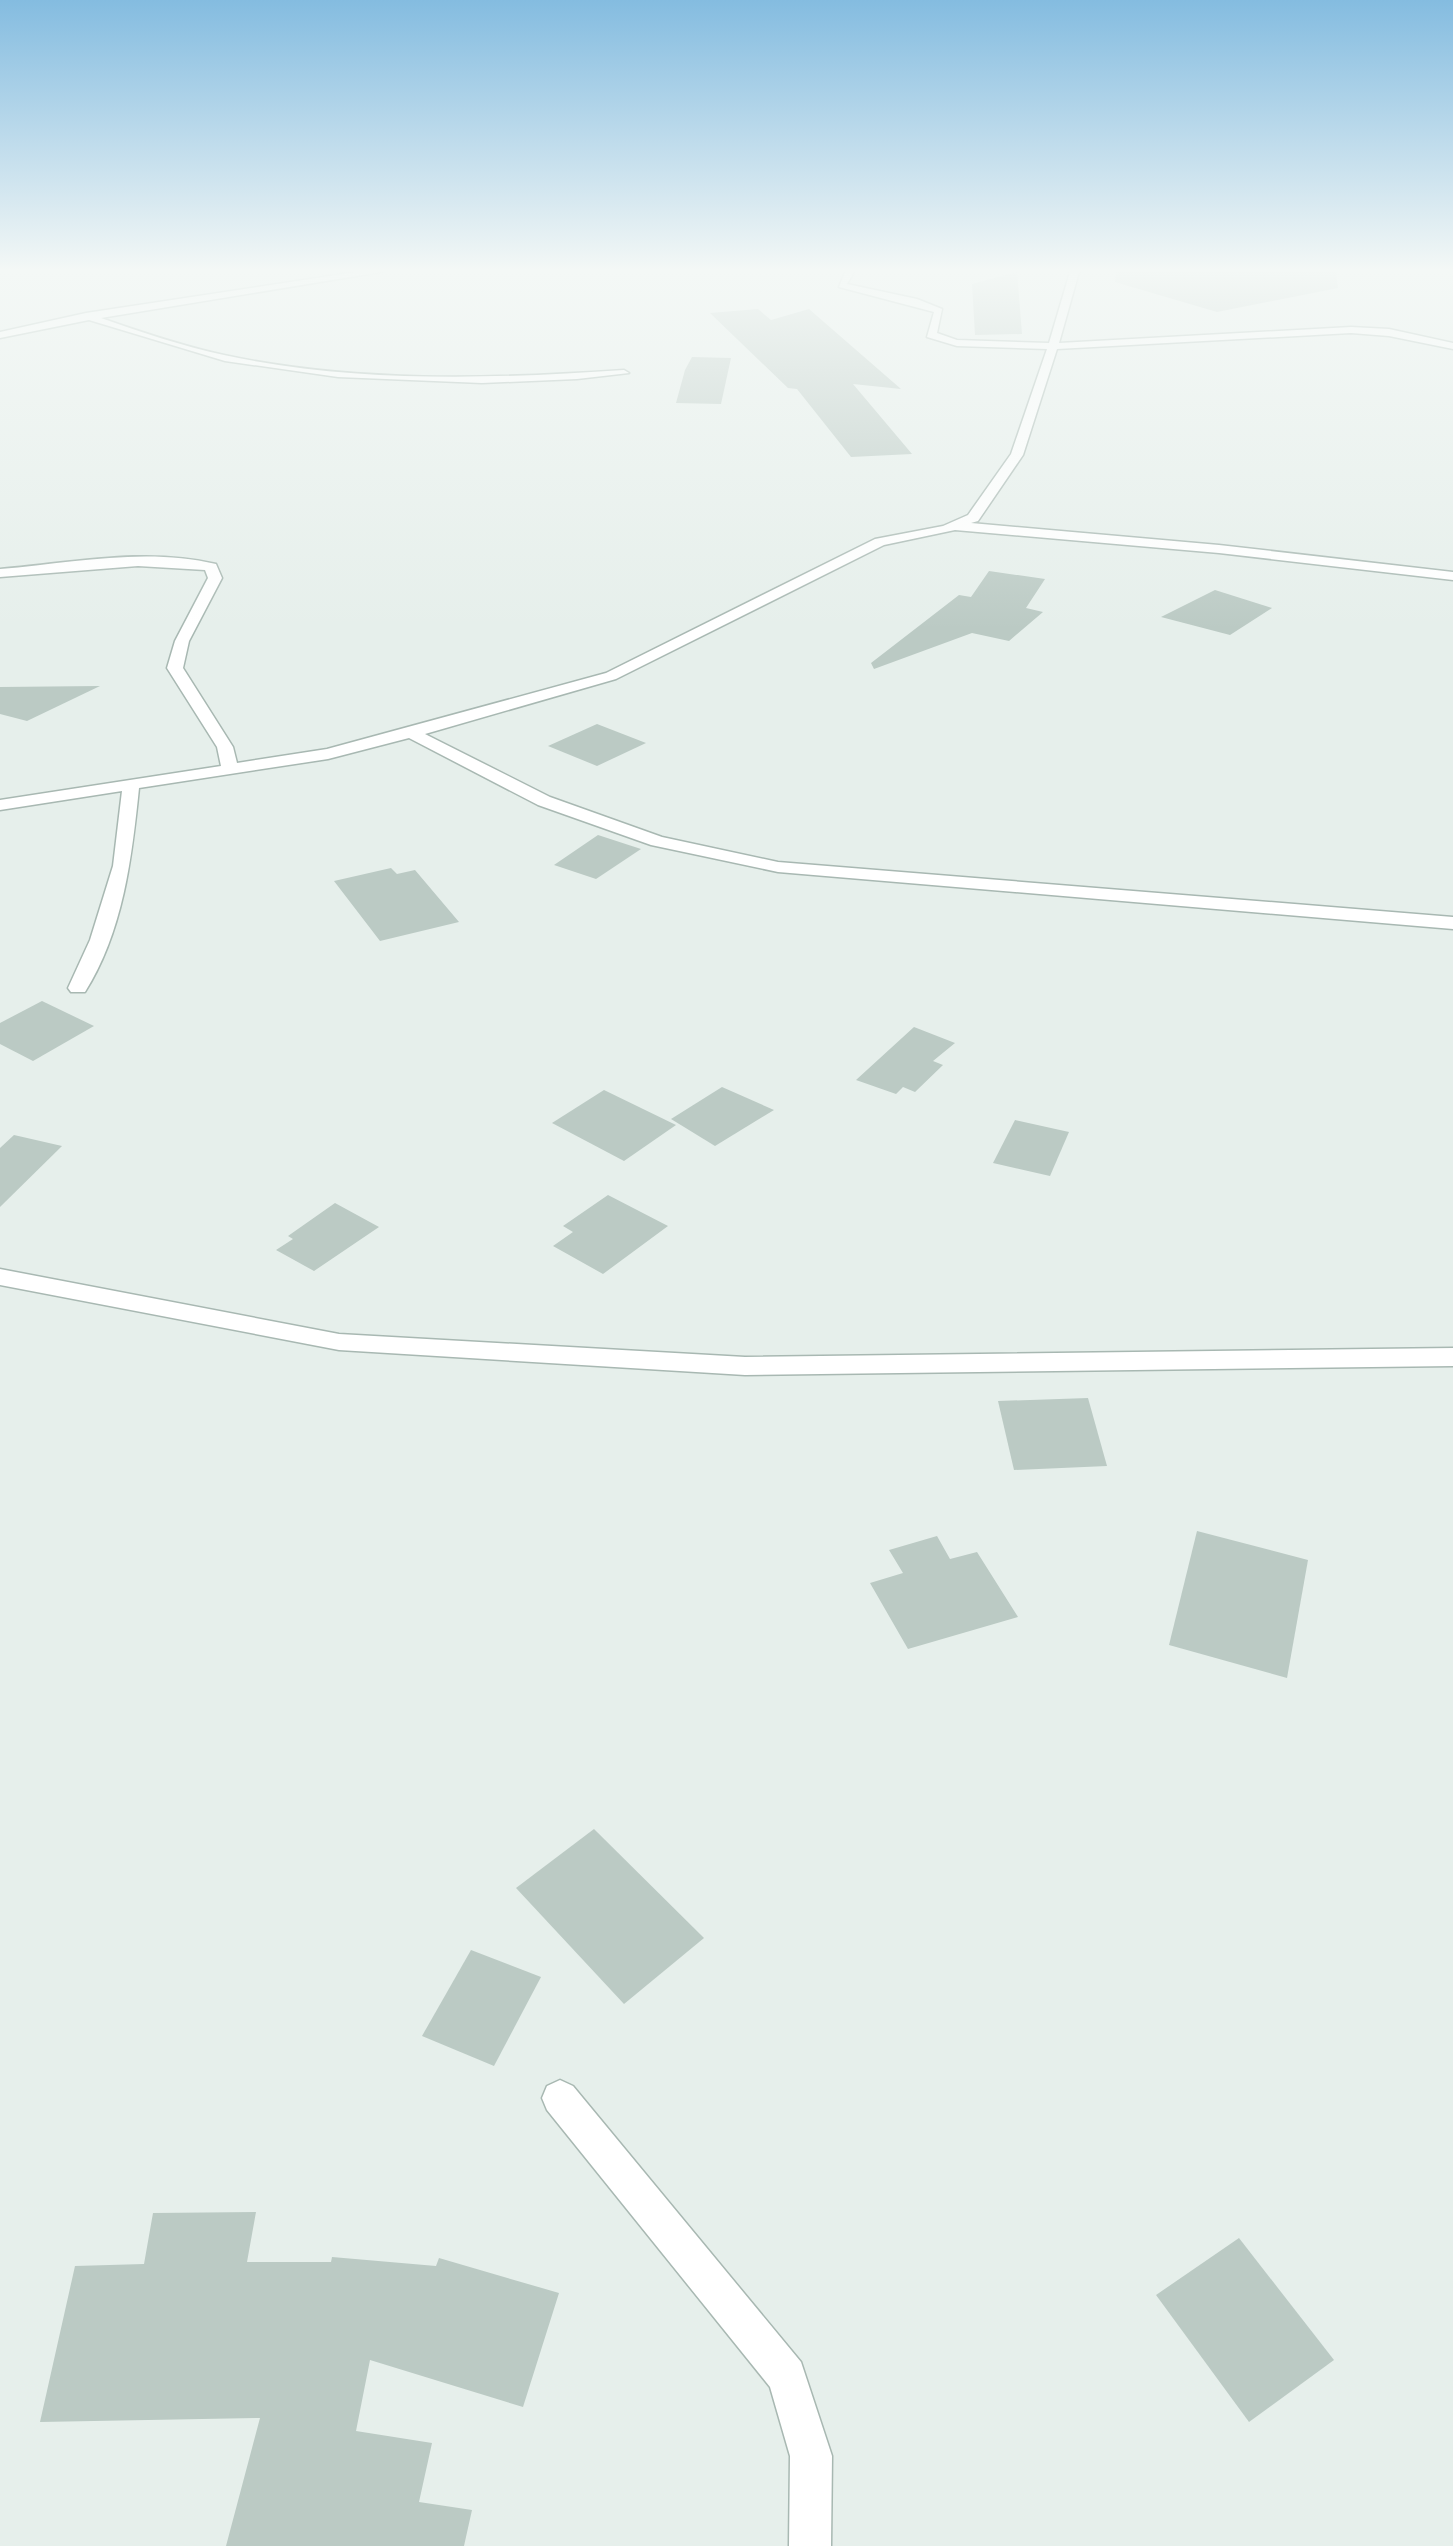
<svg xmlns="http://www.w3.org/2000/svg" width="1453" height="2546" font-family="Cabin,sans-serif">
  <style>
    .building { fill: #bbcac4 }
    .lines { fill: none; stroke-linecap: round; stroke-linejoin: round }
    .minor-casing { stroke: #a8b8b2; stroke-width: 3 }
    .minor { fill: #fff; fill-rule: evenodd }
  </style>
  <rect width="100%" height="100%" fill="#e6efeb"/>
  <g class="building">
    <polygon points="1017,272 1022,334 975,335 972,284"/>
    <polygon points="1116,272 1336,272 1338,288 1217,312 1115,282"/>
    <polygon points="758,309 771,320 809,309 901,389 853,384 912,454 851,457 797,389 788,388 710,313"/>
    <polygon points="692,357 731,358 721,404 676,403 685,370"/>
    <polygon points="989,571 1045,579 1026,608 1043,612 1009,641 972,633 874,669 871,663 959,595 971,597"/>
    <polygon points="1215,590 1272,608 1230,635 1161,617"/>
    <polygon points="100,686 27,721 0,714 0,687"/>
    <polygon points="597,724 646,743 597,766 548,746"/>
    <polygon points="598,835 641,849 596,879 554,865"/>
    <polygon points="391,868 397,874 415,870 459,922 380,941 334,881"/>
    <polygon points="42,1001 94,1026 33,1061 0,1044 0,1023"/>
    <polygon points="914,1027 955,1043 933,1061 943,1065 915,1092 903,1087 896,1094 856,1080"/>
    <polygon points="722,1087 774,1110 715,1146 671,1119"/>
    <polygon points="604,1090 676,1125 624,1161 552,1123"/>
    <polygon points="1015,1120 1069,1132 1050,1176 993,1163"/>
    <polygon points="14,1135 62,1146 0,1207 0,1148"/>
    <polygon points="608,1195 668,1226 603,1274 553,1246 573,1232 563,1226"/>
    <polygon points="335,1203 379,1227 314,1271 276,1250 293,1239 288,1236"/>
    <polygon points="1088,1398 1107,1466 1014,1470 998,1401"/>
    <polygon points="1197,1531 1308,1560 1287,1678 1169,1645"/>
    <polygon points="937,1536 950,1559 977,1552 1018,1617 908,1649 870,1583 903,1573 889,1550"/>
    <polygon points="594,1829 704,1938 624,2004 516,1888"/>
    <polygon points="471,1950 541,1977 494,2066 422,2036"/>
    <polygon points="256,2212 247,2262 331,2262 332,2257 436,2266 439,2258 559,2293 523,2407 370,2360 356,2431 432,2443 419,2502 472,2510 464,2546 226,2546 260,2418 40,2422 75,2266 144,2264 153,2213"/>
    <polygon points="1239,2238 1334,2360 1249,2422 1156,2295"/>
  </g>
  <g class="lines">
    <g class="minor-casing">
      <g id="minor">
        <path d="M356,272H381L101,318C141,332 182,346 224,355C354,383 492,379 624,370L629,373L577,379L482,383L338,377L225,361L89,320L0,338V332L86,313Z"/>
        <path d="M845,272H854L847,284L917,299L942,309L937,333L957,340L1049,343L1070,272H1079L1059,343L1351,327L1389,329L1453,343V349L1389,336L1351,333L1057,349L1023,455L978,521L971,523L1219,545L1453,572V580L1219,553L955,530L884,545L616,679L425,734L550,797L662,837L778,862L1453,917V929L778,872L651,845L538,805L409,738L328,759L139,788C132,857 123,932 85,992H71L68,988L90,940L113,866L122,791L0,810V800L221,766L217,747L167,668L175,641L208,578L205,570L138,566L0,577V569C71,563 146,547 216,564L222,578L189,641L183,668L233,747L237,763L327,749L606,673L875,539L943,526L968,515L1011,454L1047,349L957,346L927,337L934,312L839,287Z"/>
        <polygon points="0,1269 339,1334 745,1357 1453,1348 1453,1366 745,1375 339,1350 0,1285"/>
        <polygon points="560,2080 573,2086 801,2362 832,2456 831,2546 789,2546 790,2456 770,2387 547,2110 542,2098 547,2086"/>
      </g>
    </g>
    <use href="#minor" class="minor"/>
  </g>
  <linearGradient id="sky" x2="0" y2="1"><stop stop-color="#84bce0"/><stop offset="0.43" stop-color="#f4f8f6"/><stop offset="1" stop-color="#f4f8f6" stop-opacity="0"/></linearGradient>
  <rect width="1453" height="629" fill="url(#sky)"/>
</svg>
